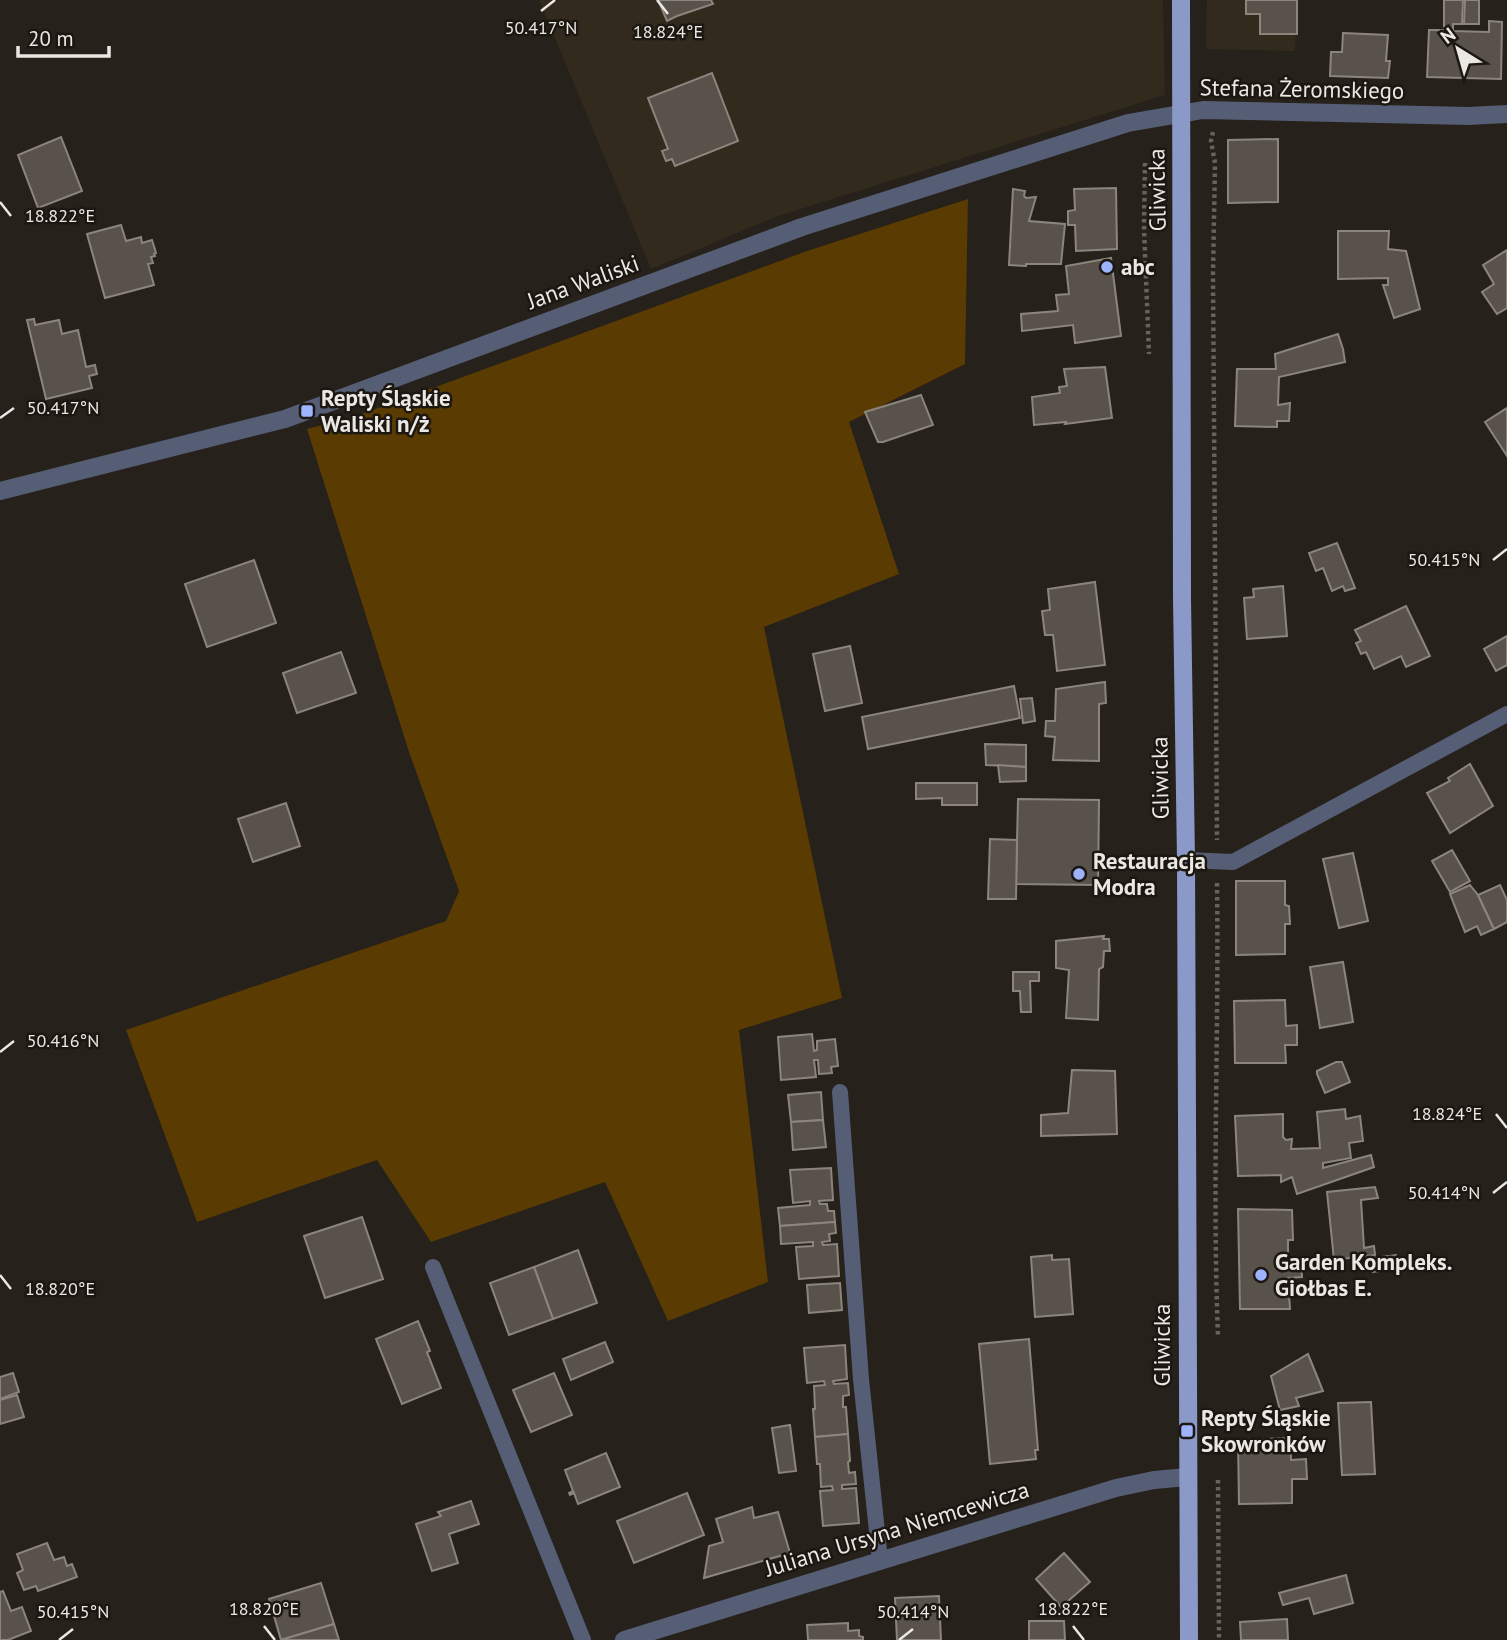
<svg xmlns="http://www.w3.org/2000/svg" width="1507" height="1640" font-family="'PT Sans',sans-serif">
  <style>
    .built { fill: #322a1d }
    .green { fill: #5a3b01 }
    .building { fill: #58524a; stroke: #8b857d; stroke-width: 2 }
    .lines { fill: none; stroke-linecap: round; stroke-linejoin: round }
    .path { stroke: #67625c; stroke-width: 4.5; stroke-dasharray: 3.5 3.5; stroke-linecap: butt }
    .lane { stroke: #565e75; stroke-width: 16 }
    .street { stroke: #565e75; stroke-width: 18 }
    .primary { stroke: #8b99c9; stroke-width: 18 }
    .ticks { fill: none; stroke: #ebe8e4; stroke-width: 2.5 }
    .poi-dot { fill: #9eb3fd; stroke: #1c1711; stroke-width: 2.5 }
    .labels { text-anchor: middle; stroke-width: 5; stroke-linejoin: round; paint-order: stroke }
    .street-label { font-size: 23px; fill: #ebe8e4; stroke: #1c1711 }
    .poi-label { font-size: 23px; font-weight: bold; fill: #ebe8e4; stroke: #1c1711; text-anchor: start }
    .ticks-label { font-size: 18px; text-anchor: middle; fill: #ebe8e4; stroke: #1c1711; stroke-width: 5; stroke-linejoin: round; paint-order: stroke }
  </style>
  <rect width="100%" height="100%" fill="#26211a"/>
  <g class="built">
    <polygon points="539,0 1163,0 1165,95 778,216 651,269"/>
    <polygon points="1207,0 1297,0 1295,51 1206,49"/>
  </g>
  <polygon class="green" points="968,199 965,364 849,422 899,574 764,627 842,998 739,1030 768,1282 668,1321 605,1182 431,1242 377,1160 197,1222 126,1030 446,921 459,891 409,752 307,429 356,416 807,251"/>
  <g class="building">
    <polygon points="658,0 711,0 713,4 677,16 667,21"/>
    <polygon points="1246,0 1297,0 1297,34 1260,34 1260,14 1246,14"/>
    <polygon points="1444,0 1463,0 1462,24 1453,24 1453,31 1489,32 1489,21 1502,22 1501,79 1427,77 1429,30 1444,30"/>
    <polygon points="1465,0 1479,0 1479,24 1464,24"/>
    <polygon points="1343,33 1388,35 1386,61 1390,61 1388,78 1330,76 1331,52 1342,52"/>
    <polygon points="712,73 738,141 675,166 672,159 666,161 662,151 668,149 648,98"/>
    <polygon points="61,137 82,191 38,208 18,155"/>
    <polygon points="1278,139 1278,202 1228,203 1228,140"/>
    <polygon points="1116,188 1117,249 1076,251 1075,225 1068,225 1068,211 1075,210 1074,189"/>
    <polygon points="1013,189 1025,191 1024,196 1026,198 1036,197 1029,221 1065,224 1061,264 1026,264 1026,266 1009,265"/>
    <polygon points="121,225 126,241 141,237 142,243 152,240 156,253 154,254 155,256 151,257 153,263 148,264 154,285 105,298 87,234"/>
    <polygon points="1338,231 1389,231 1388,249 1406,251 1420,309 1394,318 1383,285 1388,285 1388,278 1338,279"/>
    <polygon points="1507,250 1507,308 1497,314 1482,292 1494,284 1483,265"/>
    <polygon points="1111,258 1121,336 1075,343 1073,325 1022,331 1021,314 1058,311 1056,295 1069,294 1066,266"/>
    <polygon points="34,319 35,325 59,320 62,334 78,330 86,367 95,365 97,374 89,376 92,388 46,399 27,320"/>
    <polygon points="1338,334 1343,349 1345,362 1279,377 1278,405 1290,403 1289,421 1277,421 1277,427 1235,426 1237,369 1276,369 1275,354"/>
    <polygon points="1105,367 1112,418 1065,424 1066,422 1034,425 1032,397 1060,393 1059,387 1067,386 1064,369"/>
    <polygon points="921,395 933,425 883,442 878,442 865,412"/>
    <polygon points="1507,408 1507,456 1485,422"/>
    <polygon points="1337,543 1355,588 1345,591 1343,586 1332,591 1323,568 1316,571 1309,553"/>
    <polygon points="254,560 276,623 207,647 185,584"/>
    <polygon points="1095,582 1105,665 1057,671 1053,635 1045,635 1042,611 1050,610 1048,589"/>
    <polygon points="1283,586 1287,636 1247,639 1244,598 1254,597 1253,589"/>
    <polygon points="1406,606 1430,656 1406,667 1401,656 1374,669 1366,652 1361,654 1356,643 1361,641 1355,630"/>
    <polygon points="1507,636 1507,665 1496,671 1484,649"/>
    <polygon points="850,646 862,703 825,711 813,654"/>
    <polygon points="341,652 356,693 297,713 283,673"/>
    <polygon points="1105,682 1106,703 1099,704 1099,761 1053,760 1055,737 1045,736 1046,721 1055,721 1056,689"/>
    <polygon points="1014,686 1020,718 868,749 862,717"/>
    <polygon points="1032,698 1035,721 1023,723 1020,699"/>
    <polygon points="985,744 1026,745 1026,767 986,765"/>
    <polygon points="1470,764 1493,806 1450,833 1427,793 1450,781 1448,778"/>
    <polygon points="998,765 1026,767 1026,781 1000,782"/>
    <polygon points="916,783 977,783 977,805 942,805 942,798 916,799"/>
    <polygon points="1018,799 1099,800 1098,885 1016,884"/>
    <polygon points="286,803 300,846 253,862 238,819"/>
    <polygon points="990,839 1017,840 1016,899 988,899"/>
    <polygon points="1452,850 1470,881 1450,892 1432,861"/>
    <polygon points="1353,853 1368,921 1339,928 1323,859"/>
    <polygon points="1236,881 1285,881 1285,905 1289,906 1290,924 1285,924 1285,954 1236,955"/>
    <polygon points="1470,885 1478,895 1494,929 1481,935 1477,926 1465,932 1450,894"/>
    <polygon points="1500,885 1507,900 1507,922 1494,929 1478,895"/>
    <polygon points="1104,936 1103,939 1109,939 1110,951 1104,951 1103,967 1099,969 1098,1020 1066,1018 1069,970 1056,968 1056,941"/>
    <polygon points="1343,962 1353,1022 1320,1028 1310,967"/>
    <polygon points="1013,972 1039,972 1039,981 1030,981 1031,1012 1021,1012 1020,991 1013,991"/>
    <polygon points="1285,1000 1286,1026 1297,1025 1297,1045 1285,1045 1286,1063 1235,1063 1234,1001"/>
    <polygon points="812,1034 814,1051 817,1050 817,1041 835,1039 838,1066 831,1067 832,1073 819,1074 818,1060 814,1060 816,1077 781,1080 778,1037"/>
    <polygon points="1336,1062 1342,1062 1350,1082 1325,1093 1317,1074 1317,1071"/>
    <polygon points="1072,1070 1115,1071 1117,1134 1041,1136 1041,1115 1068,1113"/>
    <polygon points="821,1092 823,1120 791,1122 788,1095"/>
    <polygon points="1345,1109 1346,1119 1360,1116 1363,1141 1349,1143 1351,1158 1323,1163 1323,1168 1371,1155 1374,1167 1297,1194 1292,1177 1281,1182 1281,1175 1238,1176 1235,1116 1283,1114 1283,1137 1286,1140 1292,1139 1291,1149 1320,1148 1317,1112"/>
    <polygon points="823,1120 826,1147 793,1150 791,1122"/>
    <polygon points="831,1168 833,1200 819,1201 820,1204 827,1204 828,1211 834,1211 835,1222 780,1226 778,1208 810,1205 810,1201 793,1203 790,1170"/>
    <polygon points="1375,1187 1378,1198 1361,1200 1364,1248 1374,1246 1375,1255 1334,1260 1327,1192"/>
    <polygon points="1238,1209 1292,1210 1293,1240 1288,1240 1288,1262 1301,1261 1302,1277 1288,1278 1290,1309 1240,1309"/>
    <polygon points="362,1217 383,1279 325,1298 304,1236"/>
    <polygon points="835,1222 836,1233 829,1234 830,1241 822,1242 823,1245 837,1244 839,1276 799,1279 796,1247 813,1246 813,1242 781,1244 780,1226"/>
    <polygon points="578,1250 597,1303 553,1319 534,1267"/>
    <polygon points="1052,1255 1052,1260 1069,1259 1073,1314 1035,1317 1031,1257"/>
    <polygon points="1396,1255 1398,1269 1373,1272 1371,1258"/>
    <polygon points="534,1267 553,1319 509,1335 490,1283"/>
    <polygon points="840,1283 842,1310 809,1313 807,1285"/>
    <polygon points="418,1321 430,1351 427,1352 441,1388 402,1404 376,1339"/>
    <polygon points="1029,1339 1038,1450 1035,1450 1036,1459 990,1464 979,1344"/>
    <polygon points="605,1342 613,1362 571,1380 563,1359"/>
    <polygon points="845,1345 847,1379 833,1381 834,1384 848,1383 849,1395 843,1396 843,1407 846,1407 848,1434 815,1437 813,1409 815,1409 814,1386 825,1385 824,1381 807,1383 804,1348"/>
    <polygon points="1308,1354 1323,1391 1296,1398 1299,1406 1280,1410 1271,1376"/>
    <polygon points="13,1373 19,1392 0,1399 0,1377"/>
    <polygon points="554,1373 572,1415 531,1432 513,1390"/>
    <polygon points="17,1395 24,1417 0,1424 0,1400"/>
    <polygon points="1371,1402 1375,1474 1342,1475 1338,1403"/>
    <polygon points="790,1425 796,1471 779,1473 772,1428"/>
    <polygon points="848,1434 850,1461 848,1462 849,1473 855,1472 856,1484 842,1485 842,1489 856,1488 859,1523 823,1526 820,1491 833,1490 832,1486 821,1487 820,1464 817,1464 815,1437"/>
    <polygon points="1290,1438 1291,1460 1306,1459 1307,1479 1292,1479 1292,1503 1239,1504 1238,1440"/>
    <polygon points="606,1453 620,1487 578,1504 574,1493 570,1495 569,1493 573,1491 565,1470"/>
    <polygon points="687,1493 704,1535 634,1563 617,1521"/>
    <polygon points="471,1501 479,1524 449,1534 458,1563 432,1571 416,1524 441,1516 438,1512"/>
    <polygon points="752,1507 754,1518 778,1512 790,1553 704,1578 709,1546 723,1542 716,1519"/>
    <polygon points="47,1543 54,1560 64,1557 67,1566 72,1564 77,1577 38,1591 36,1586 24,1590 17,1573 23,1570 17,1554"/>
    <polygon points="1064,1553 1090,1582 1061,1607 1036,1579"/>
    <polygon points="1346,1575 1353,1603 1314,1614 1309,1598 1283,1605 1279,1593"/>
    <polygon points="321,1583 334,1624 281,1640 269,1599"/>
    <polygon points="3,1591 11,1611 22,1607 31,1631 8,1640 0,1640 0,1592"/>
    <polygon points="939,1596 941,1640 897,1640 895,1598"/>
    <polygon points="1287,1619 1288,1640 1241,1640 1240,1622"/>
    <polygon points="1029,1621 1064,1621 1065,1640 1029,1640"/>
    <polygon points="848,1623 848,1631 859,1630 859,1636 863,1637 863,1640 808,1640 807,1625"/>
    <polygon points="334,1624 339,1640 281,1640"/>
  </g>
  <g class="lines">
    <g class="path">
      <polyline points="1213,132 1211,141 1215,163 1213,274 1217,840"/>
      <polyline points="1145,163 1144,228 1149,354"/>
      <path d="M1217,883C1219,1034 1212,1185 1218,1336"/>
      <polyline points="1218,1480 1219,1640"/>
    </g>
    <g class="lane">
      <polyline points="1186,860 1233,862 1507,714"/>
      <polyline points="840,1092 861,1379 880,1560"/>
      <polyline points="433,1267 583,1640"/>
    </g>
    <g class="street">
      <polyline points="0,491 285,419 802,227 1128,123 1203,110 1468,116 1507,114"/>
      <polyline points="624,1640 1116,1488 1154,1480 1188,1477"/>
    </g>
    <polyline class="primary" points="1181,0 1182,599 1186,860 1189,1640"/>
  </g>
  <path class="ticks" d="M657,0L668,14M541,11L555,0M0,202L11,216M0,418L14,408M1493,560L1507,549M0,1052L14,1041M1496,1114L1507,1128M1493,1193L1507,1182M0,1275L11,1289M264,1626L275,1640M1073,1626L1084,1640M59,1640L73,1629M899,1640L913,1629"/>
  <g class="poi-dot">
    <circle cx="1107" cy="267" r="7"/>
    <rect x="300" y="404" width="14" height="14" rx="3.5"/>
    <circle cx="1079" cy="874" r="7"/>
    <circle cx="1261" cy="1275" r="7"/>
    <rect x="1180" y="1424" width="14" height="14" rx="3.5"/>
  </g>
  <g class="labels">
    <g class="street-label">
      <text transform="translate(1302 89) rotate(1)" y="8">Stefana Żeromskiego</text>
      <text transform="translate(1157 190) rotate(-91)" y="8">Gliwicka</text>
      <text transform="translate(583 282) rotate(-20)" y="8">Jana Waliski</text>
      <text transform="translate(1160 778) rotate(-91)" y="8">Gliwicka</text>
      <text transform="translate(1162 1345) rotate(-90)" y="8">Gliwicka</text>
      <text transform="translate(897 1529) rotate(-17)" y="8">Juliana Ursyna Niemcewicza</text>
    </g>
    <g class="poi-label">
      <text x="1121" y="275">abc</text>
      <text x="321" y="406">Repty Śląskie<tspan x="321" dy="26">Waliski n/ż</tspan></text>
      <text x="1093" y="869">Restauracja<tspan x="1093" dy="26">Modra</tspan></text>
      <text x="1275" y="1270">Garden Kompleks.<tspan x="1275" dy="26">Giołbas E.</tspan></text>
      <text x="1201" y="1426">Repty Śląskie<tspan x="1201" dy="26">Skowronków</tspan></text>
    </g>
  </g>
  <g class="ticks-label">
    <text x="541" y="34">50.417°N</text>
    <text x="668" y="38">18.824°E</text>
    <text x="60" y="222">18.822°E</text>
    <text x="63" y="414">50.417°N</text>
    <text x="1444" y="566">50.415°N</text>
    <text x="63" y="1047">50.416°N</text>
    <text x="1447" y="1120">18.824°E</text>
    <text x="1444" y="1199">50.414°N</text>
    <text x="60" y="1295">18.820°E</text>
    <text x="264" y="1615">18.820°E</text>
    <text x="1073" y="1615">18.822°E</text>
    <text x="73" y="1618">50.415°N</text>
    <text x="913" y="1618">50.414°N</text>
  </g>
  <g transform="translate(1458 49) rotate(323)" stroke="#1c1711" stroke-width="5" paint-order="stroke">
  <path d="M0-5L12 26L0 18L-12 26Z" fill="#ebe8e4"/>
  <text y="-10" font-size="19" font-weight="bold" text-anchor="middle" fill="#ebe8e4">N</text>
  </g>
  <path d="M18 46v10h91v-10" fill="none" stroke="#ebe8e4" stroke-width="3.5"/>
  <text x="28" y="46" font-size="21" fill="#ebe8e4" stroke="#1c1711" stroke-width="5" paint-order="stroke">20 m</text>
</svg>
